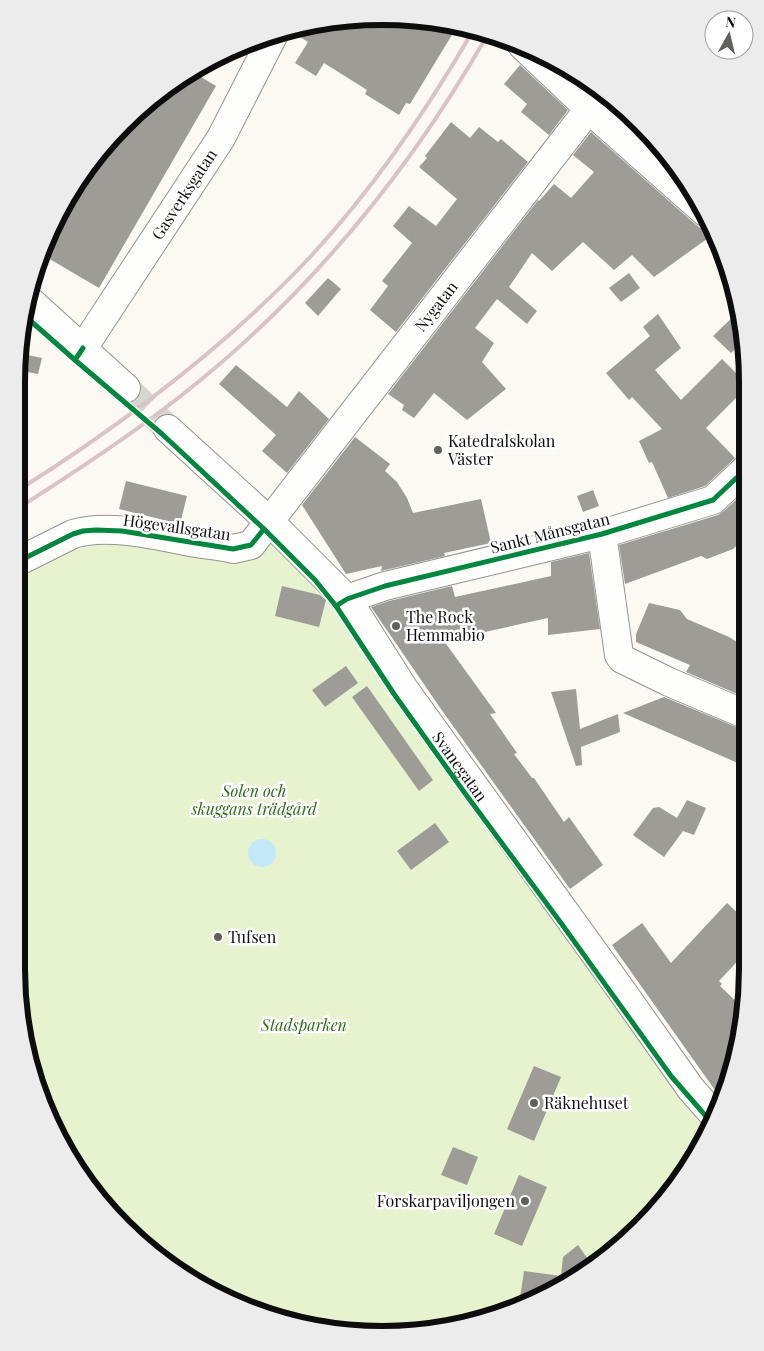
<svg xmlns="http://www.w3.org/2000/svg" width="764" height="1351" font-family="'Playfair Display',serif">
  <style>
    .green { fill: #e6f3ce }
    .water { fill: #c3e9f9 }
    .building { fill: #9e9c97 }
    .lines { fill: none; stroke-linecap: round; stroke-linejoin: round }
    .minor-tunnel { stroke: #d7d6cf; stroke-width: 28; stroke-dasharray: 28 14; stroke-linecap: butt }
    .minor-casing { stroke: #949390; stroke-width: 30 }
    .minor { stroke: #fefefd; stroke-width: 28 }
    .rail { stroke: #d9c3c4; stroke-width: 4 }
    .cycleway-casing { stroke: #fff; stroke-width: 8 }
    .cycleway { stroke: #00873e; stroke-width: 5 }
    .poi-dot { fill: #60605d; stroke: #fff; stroke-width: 2 }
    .labels { text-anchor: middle; stroke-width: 5; stroke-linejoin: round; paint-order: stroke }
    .street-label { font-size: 16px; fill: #0d0d0d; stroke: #fff }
    .poi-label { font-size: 16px; fill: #0d0d0d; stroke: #fff; text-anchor: start }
    .park-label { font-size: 16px; font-style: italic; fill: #2b6c16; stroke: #fff }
    .rim { fill: none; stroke: #0d0d0d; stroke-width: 6 }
  </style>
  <rect width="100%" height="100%" fill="#fbf9f1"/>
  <polygon class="green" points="266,536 327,597 388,693 387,694 392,700 393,699 439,763 710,1123 686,1172 605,1259 500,1315 406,1334 287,1322 179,1273 92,1191 36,1086 16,969 17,575 70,549 118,543"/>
  <circle class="water" cx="262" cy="853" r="14"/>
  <g class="building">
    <polygon points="382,16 458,25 410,104 406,103 399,115 365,94 367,90 324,63 316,76 295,63 308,42 289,30 310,23"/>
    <polygon points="520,65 568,110 549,135 521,112 527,104 504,84"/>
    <polygon points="191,71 216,86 99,288 41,254 78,179 123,124 179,78"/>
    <polygon points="615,103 641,124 667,157 611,108"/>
    <polygon points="451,122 470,138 479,127 498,142 501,139 528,162 396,332 370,310 388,286 382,281 412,243 393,226 409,206 436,226 457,199 419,167 427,158 425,156"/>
    <polygon points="591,132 695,224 711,236 654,277 632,255 614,270 583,242 552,271 532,253 509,287 537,311 527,324 497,299 475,328 494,343 482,362 506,389 467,420 434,393 414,418 402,410 404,405 388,394 538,200 539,201 554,184 571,198 594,172 573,155"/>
    <polygon points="629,273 640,288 621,302 609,288"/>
    <polygon points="328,278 341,289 318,316 305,303"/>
    <polygon points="738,312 744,341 731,353 713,336"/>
    <polygon points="658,314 681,348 655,370 681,400 722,359 747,384 747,387 706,428 735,458 705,486 668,498 652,462 649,463 639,441 662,429 632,397 629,400 606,373 650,336 643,327"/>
    <polygon points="18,353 42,358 38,374 17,370"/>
    <polygon points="236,365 287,407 299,391 329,419 287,473 262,451 276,435 219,384"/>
    <polygon points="355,437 390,464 385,471 397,482 407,498 413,513 481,499 491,543 444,553 445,556 381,571 382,566 346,574 302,505"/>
    <polygon points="126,481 187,496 180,524 119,509"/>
    <polygon points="593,490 599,506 583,512 577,496"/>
    <polygon points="747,490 747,536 733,549 707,559 701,556 625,584 619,545 718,515 724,511"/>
    <polygon points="589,553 600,629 548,635 548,618 444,641 496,713 490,714 517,753 514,754 532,778 534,778 564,822 569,817 603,865 570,889 443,712 371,607 389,601 452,586 455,597 551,576 551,562"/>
    <polygon points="282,586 320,595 326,600 319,627 275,616"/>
    <polygon points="649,603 680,610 687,619 729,637 747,648 747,698 686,672 690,665 636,642 636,634"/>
    <polygon points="346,666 358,683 325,707 312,690"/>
    <polygon points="367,686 433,780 419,791 352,697"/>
    <polygon points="576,689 580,729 618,714 620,732 581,747 582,765 576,766 551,692"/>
    <polygon points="664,697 741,729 747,730 747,767 623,713"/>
    <polygon points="687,800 706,808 694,835 683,831 664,857 633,835 653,808 659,807 677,818"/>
    <polygon points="435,823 449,842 411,870 397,851"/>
    <polygon points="727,903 747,922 747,951 719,981 722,984 720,986 744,1009 728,1087 722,1100 612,945 642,923 671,963"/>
    <polygon points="534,1066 561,1077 534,1141 507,1129"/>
    <polygon points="453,1147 478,1157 467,1185 441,1175"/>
    <polygon points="519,1175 547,1187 522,1246 494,1234"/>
    <polygon points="578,1245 588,1259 587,1269 519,1305 524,1271 561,1276 563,1257"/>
  </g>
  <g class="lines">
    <polyline class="minor-tunnel" points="126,388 168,429"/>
    <g class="minor-casing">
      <g id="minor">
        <polyline points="522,45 601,120 705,212"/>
        <polyline points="29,300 126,388"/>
        <path id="s1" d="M83,348L221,138L274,34"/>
        <path id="s2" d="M168,429L270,522L347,599L404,689L619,987L691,1089L714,1115"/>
        <polyline points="602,534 619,655 622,659 669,682 747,715"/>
        <path id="s3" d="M17,562L73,534C109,523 159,536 195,543C208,545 221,546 233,549L251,545L602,92"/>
        <polyline points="347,599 385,586 602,534 713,500 747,468"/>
      </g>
    </g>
    <use href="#minor" class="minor"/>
    <g class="rail">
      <path d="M17,491C123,424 225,348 311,256C375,187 427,110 474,29"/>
      <path d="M17,509C73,473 130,436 182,395C309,295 408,174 488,34"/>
    </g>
    <g class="cycleway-casing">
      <g id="cycleway">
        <polyline points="25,316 75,360"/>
        <polyline points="83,348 75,360 162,434 264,529 315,580 336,606 394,694 464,792 561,923 671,1076 711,1122"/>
        <polyline points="17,562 73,534 83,531 96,530 122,531 233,549 251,545 264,529"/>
        <polyline points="336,606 347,599 385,586 602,534 713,500 747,468"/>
      </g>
    </g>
    <use href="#cycleway" class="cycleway"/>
  </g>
  <g class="poi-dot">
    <circle cx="438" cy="450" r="5"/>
    <circle cx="396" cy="626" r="5"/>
    <circle cx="218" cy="937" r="5"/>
    <circle cx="534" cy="1103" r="5"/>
    <circle cx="525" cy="1201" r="5"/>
  </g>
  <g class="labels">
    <g class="street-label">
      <text dy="6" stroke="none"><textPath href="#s1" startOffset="184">Gasverksgatan</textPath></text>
      <text dy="6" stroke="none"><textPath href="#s3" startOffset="545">Nygatan</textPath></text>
      <text transform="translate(177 527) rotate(8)" y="6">Högevallsgatan</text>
      <text transform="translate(550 533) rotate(-14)" y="6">Sankt Månsgatan</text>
      <text dy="6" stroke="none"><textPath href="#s2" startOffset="449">Svanegatan</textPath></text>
    </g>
    <g class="poi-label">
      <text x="448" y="447">Katedralskolan<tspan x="448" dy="18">Väster</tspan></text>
      <text x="406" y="623">The Rock<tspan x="406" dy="18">Hemmabio</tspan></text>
      <text x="228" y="943">Tufsen</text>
      <text x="544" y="1109">Räknehuset</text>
      <text x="515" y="1207" text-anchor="end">Forskarpaviljongen</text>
    </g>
    <g class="park-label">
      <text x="254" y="797">Solen och<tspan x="254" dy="18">skuggans trädgård</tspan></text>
      <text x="304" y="1031">Stadsparken</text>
    </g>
  </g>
  <path d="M0 0H764V1351H0ZM382 25H382A357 357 0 0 1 739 382V969A357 357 0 0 1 382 1326H382A357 357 0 0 1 25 969V382A357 357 0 0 1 382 25Z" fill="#ececec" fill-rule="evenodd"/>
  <path class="rim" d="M382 25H382A357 357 0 0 1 739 382V969A357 357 0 0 1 382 1326H382A357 357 0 0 1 25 969V382A357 357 0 0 1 382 25Z"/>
  <g transform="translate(729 35) rotate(8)"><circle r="24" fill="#ffffff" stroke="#9e9e9e"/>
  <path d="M0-4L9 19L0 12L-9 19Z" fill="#60605d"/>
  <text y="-8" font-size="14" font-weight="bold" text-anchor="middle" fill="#0d0d0d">N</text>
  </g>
</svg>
